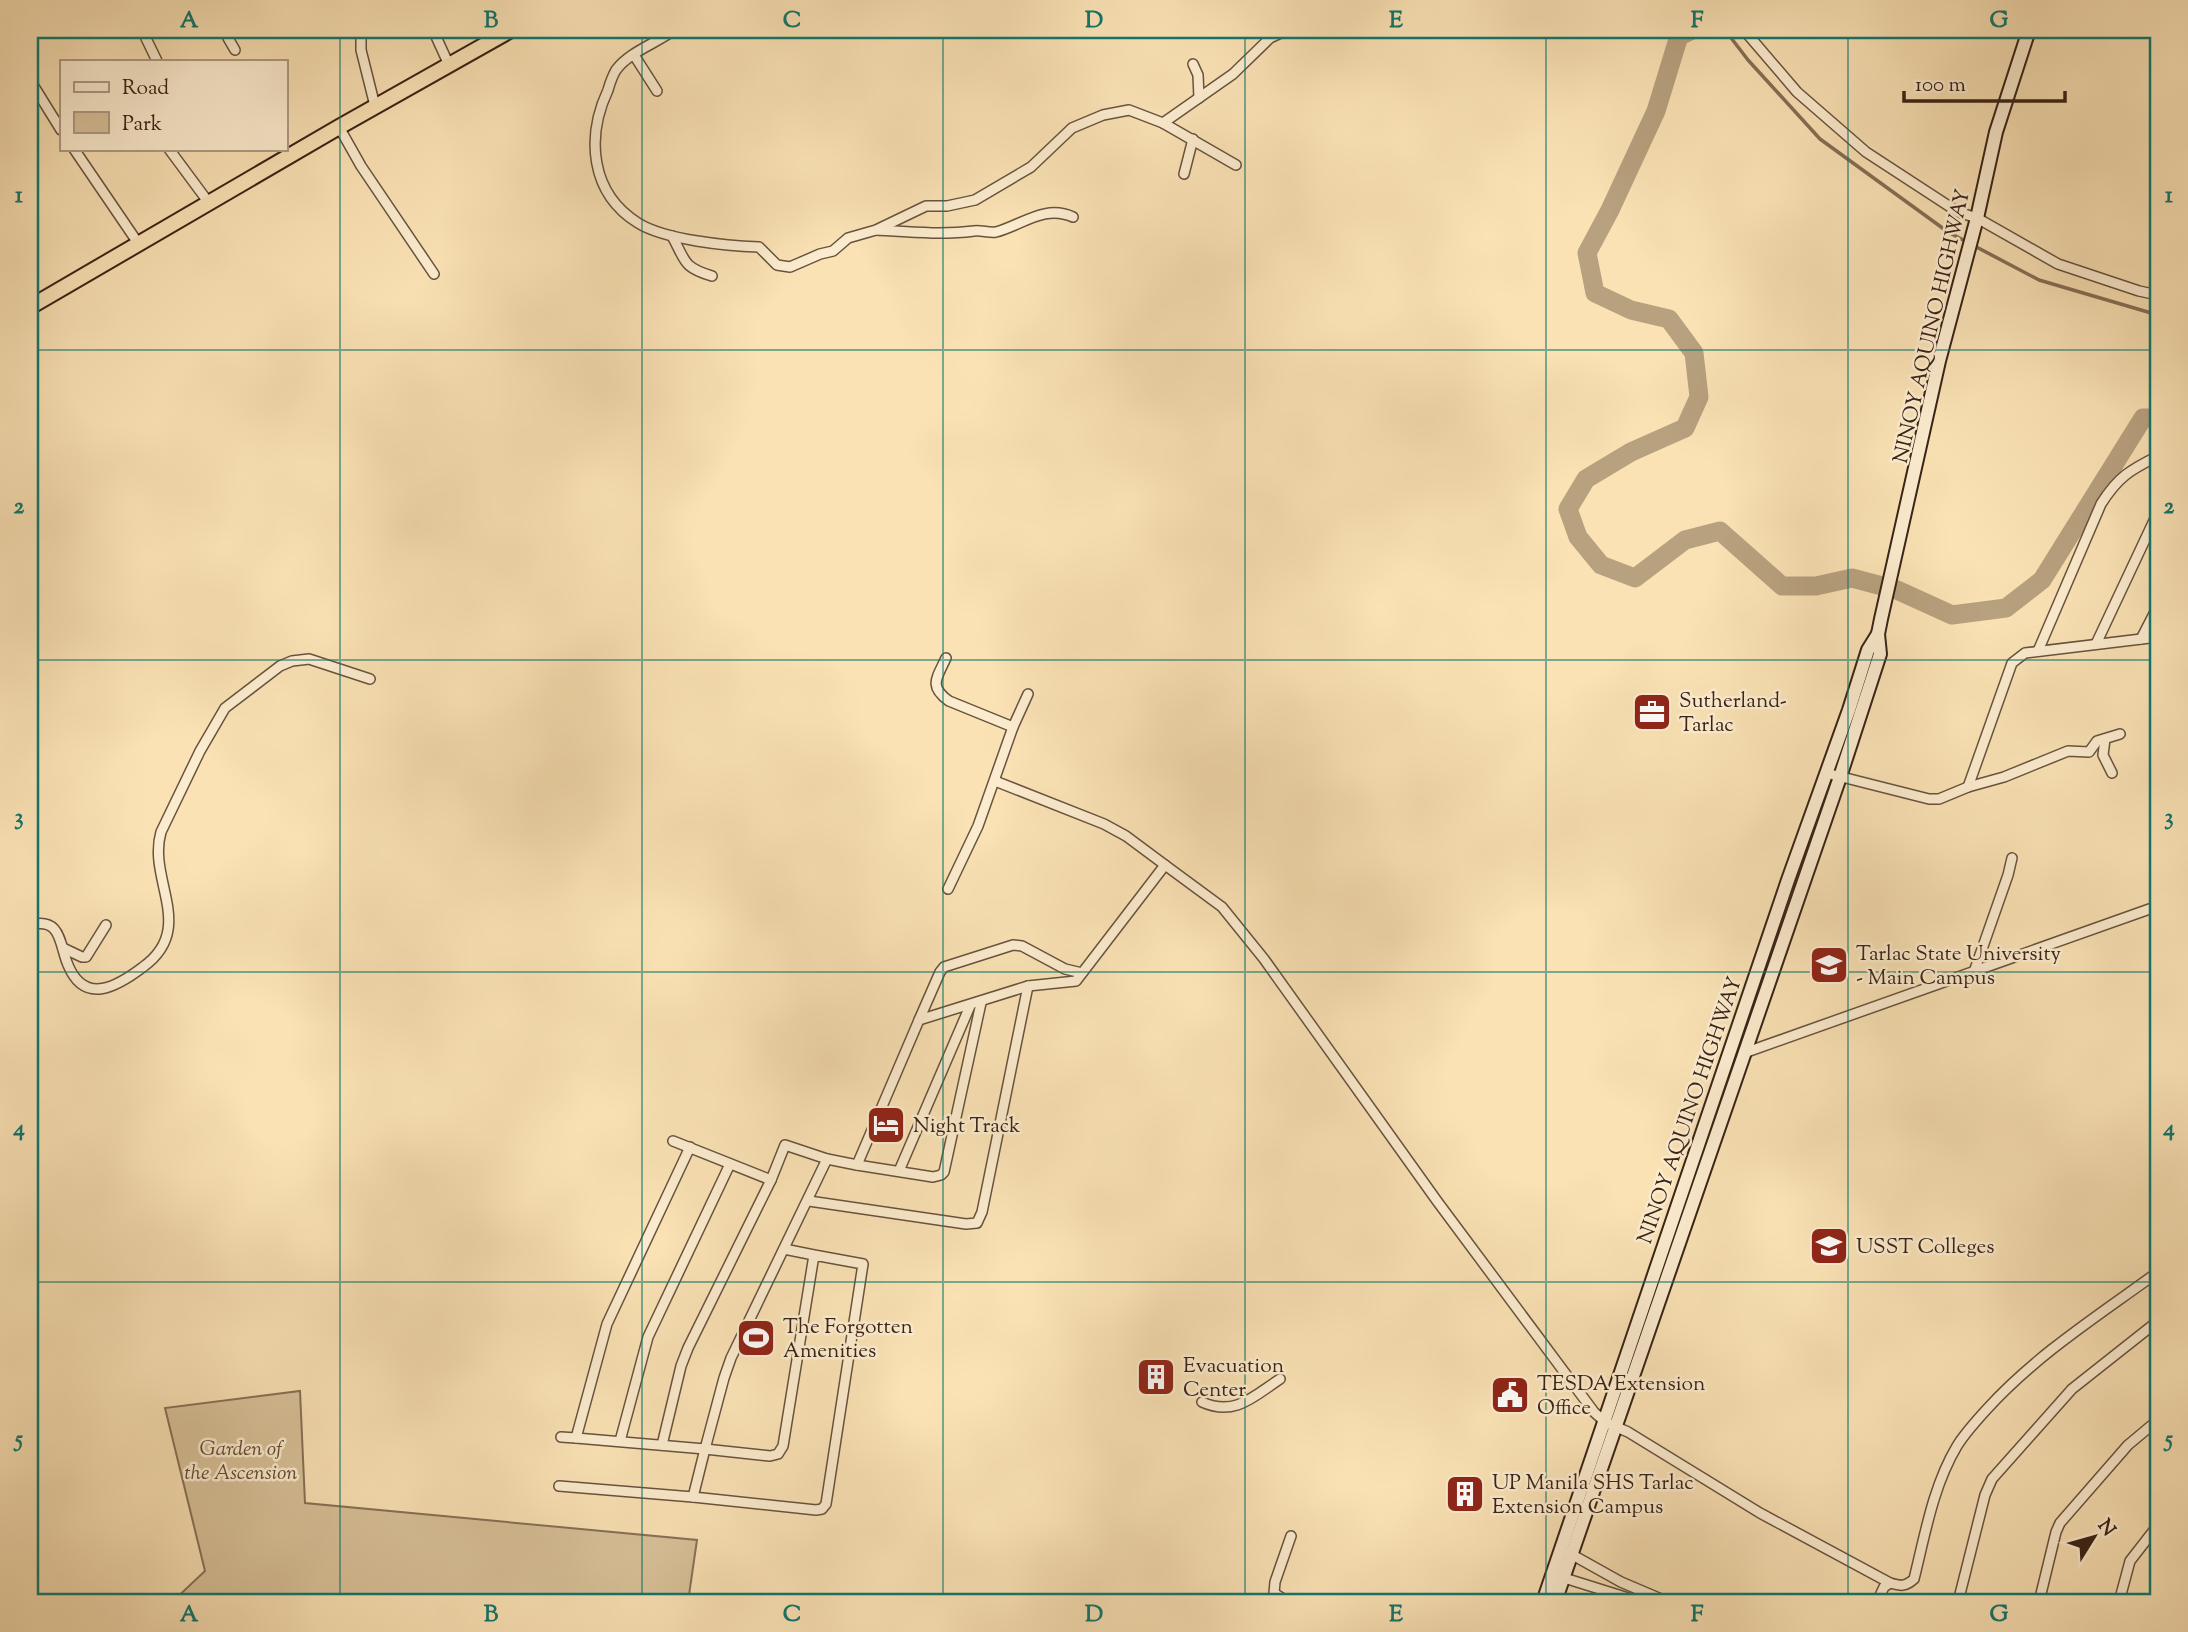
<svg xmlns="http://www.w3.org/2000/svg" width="2188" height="1632" font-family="'Sorts Mill Goudy',serif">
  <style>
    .green { fill: #d9c29a; stroke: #887258; stroke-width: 2 }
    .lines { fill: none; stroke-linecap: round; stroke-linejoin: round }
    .stream { stroke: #856f55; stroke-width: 3.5 }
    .river { stroke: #b8a17f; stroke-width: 19 }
    .minor-casing { stroke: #68533e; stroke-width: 12 }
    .secondary-casing { stroke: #382316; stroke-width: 16 }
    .trunk-casing { stroke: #382316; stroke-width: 18 }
    .minor { stroke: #fceccf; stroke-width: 9 }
    .secondary { stroke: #fceccf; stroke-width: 12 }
    .trunk { stroke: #fae2b5; stroke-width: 14 }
    .grid { fill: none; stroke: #0f766e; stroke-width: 2; stroke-opacity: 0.55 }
    .labels { text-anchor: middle; stroke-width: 5; stroke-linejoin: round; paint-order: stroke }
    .street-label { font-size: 21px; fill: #382316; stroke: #fceccf }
    .poi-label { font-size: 21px; fill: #382316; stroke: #fceccf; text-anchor: start }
    .park-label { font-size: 21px; font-style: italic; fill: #604b37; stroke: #fceccf }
    .neatline { fill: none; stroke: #0f766e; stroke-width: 2.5 }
    .grid-label { font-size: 23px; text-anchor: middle; font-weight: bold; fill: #0f766e }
  </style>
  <rect width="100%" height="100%" fill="#fae2b5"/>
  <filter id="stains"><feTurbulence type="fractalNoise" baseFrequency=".00286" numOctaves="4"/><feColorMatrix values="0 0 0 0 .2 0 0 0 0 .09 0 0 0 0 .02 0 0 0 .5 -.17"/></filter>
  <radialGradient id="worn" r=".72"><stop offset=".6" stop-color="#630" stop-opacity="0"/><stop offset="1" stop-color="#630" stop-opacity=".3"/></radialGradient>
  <polygon class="green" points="300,1391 305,1503 697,1540 688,1602 172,1602 205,1571 165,1408"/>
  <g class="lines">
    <polyline class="stream" points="1725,30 1748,60 1820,139 1948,232 2039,280 2158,315"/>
    <polyline class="river" points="1692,30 1679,36 1656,111 1610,210 1587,253 1595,293 1631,310 1669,319 1694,353 1699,397 1685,428 1631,452 1586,479 1568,509 1578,537 1601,565 1635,578 1685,540 1720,531 1782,586 1816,586 1852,578 1897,590 1952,615 2006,608 2042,580 2143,418 2158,418"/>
    <g class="minor-casing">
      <g id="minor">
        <polyline points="142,30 157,61"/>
        <polyline points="227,30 228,38 235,50"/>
        <polyline points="361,30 361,50 375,106"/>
        <polyline points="433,30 449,65"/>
        <path d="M674,30C657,43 629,52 616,70C613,75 610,83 608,90C586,137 590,193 638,223C665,240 728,246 759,247L777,265L790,267L820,254L833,251L848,238L876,230L926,206H947L975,200L1031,167L1072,128L1103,115L1129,110L1163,123L1233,74L1270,38L1287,30"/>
        <polyline points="1744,30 1797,92 1866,152 1958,212 1977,218 2058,264 2139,291 2158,295"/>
        <polyline points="634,55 657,91"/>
        <polyline points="1193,64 1198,75 1199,98"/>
        <polyline points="30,80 61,130"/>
        <polyline points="1163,123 1236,165"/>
        <polyline points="339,127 361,166 434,274"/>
        <polyline points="74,149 138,243"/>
        <polyline points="169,149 209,203"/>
        <polyline points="1184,174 1193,139"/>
        <path d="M877,230C910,232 942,235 974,231C981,230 989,233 996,232C1022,225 1045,204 1073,217"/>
        <path d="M672,236C686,261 682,267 712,276"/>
        <polyline points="2141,639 2158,606"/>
        <polyline points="2096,644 2158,512"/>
        <path d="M2038,651L2101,504C2118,477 2130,470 2158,456"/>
        <path d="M946,658C937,678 928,686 949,701L1013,727L978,826L948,889"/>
        <polyline points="1013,727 1028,694"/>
        <polyline points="2105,739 2103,755 2112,773"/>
        <polyline points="1826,773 1929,799 1939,799 1968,787 2004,777 2068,751 2089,752 2097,741 2120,734"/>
        <polyline points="995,781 1104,824 1126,836 1165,865"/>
        <polyline points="1968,787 2012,663 2025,653 2158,637"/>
        <path d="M30,925C62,917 59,944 68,965C85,1006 118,986 143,967C197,928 147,880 161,832L200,751L225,708L280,666L292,661L309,659L370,679"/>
        <polyline points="63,948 82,957 86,957 106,925"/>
        <polyline points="1974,972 2008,875 2012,858"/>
        <polyline points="919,1020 940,972 944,967 1013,945 1022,946 1065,969 1082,973"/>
        <polyline points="1744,1053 2158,906"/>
        <path d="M673,1141L771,1180L785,1145L827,1159L857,1165L919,1020L1028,986L1076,981L1165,865L1222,907L1264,959L1437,1201L1594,1412L1605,1422L1628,1432L1760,1513L1890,1583C1901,1586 1905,1587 1914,1579C1925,1535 1933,1486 1957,1446C1965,1433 1976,1421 1987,1409C2036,1355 2099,1315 2158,1272"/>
        <polyline points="690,1147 607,1324 576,1438 705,1449 724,1378 731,1358 827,1159"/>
        <polyline points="857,1165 933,1177 941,1175 944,1172 981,1003"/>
        <polyline points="899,1171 970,1006"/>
        <polyline points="809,1201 966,1224 977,1223 982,1212 1028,986"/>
        <polyline points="784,1249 814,1255 783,1446 778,1454 770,1456 705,1449 693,1497 816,1510 822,1509 826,1504 863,1264 814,1255"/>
        <path d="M1202,1402C1235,1417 1254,1396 1280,1379"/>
        <polyline points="561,1437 576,1438"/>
        <polyline points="620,1441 648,1337 730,1164"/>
        <polyline points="662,1445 681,1366 688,1348 771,1180"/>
        <polyline points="559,1486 693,1497"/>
        <polyline points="1569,1553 1621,1582 1668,1602"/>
        <polyline points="1558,1576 1641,1602"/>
        <polyline points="1288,1602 1274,1593 1275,1582 1291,1536"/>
        <polyline points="1877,1602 1884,1587 1890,1583"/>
        <polyline points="1958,1602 1985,1495 1992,1479 2072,1389 2158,1321"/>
        <polyline points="2039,1602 2056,1532 2060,1523 2128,1445 2158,1420"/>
        <polyline points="2119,1602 2130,1561 2158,1525"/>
      </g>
    </g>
    <g class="secondary-casing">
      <g id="secondary">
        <polyline points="1543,1602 1788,880 1849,710 1868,650 1878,634"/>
        <polyline points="1555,1602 1840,777 1880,654 1878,634 1881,619 1939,361 1977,218 1996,132 2029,30"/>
      </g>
    </g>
    <g class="trunk-casing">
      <polyline id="trunk" points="30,307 339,127 511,30"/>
    </g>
    <use href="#minor" class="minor"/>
    <use href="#secondary" class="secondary"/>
    <use href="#trunk" class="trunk"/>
  </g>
  <path class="grid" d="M340,30V1602M642,30V1602M943,30V1602M1245,30V1602M1546,30V1602M1848,30V1602M30,350H2158M30,660H2158M30,972H2158M30,1282H2158"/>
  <defs>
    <g id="office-square" transform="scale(2.0125)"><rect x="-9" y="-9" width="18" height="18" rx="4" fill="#8f2418" stroke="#fceccf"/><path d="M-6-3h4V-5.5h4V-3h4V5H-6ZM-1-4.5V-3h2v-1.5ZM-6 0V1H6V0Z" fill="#fff"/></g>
    <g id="university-square" transform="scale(2.0125)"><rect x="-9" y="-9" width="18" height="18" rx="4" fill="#8f2418" stroke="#fceccf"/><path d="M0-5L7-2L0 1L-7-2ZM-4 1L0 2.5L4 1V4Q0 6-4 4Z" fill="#fff"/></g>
    <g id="hotel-square" transform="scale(2.0125)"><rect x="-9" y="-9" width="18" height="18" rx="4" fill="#8f2418" stroke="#fceccf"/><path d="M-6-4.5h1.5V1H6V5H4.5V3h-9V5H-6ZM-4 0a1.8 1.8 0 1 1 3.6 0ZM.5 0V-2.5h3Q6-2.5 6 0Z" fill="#fff"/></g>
    <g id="stadium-square" transform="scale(2.0125)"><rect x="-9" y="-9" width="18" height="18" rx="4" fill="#8f2418" stroke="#fceccf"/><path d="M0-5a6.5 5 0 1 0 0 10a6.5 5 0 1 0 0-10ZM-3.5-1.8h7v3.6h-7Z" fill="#fff"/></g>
    <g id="building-square" transform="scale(2.0125)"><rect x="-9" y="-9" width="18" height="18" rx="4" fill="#8f2418" stroke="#fceccf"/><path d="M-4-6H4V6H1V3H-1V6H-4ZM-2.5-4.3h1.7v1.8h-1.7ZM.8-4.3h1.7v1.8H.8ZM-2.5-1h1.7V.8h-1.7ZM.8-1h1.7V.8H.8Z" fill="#fff"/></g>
    <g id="civic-square" transform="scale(2.0125)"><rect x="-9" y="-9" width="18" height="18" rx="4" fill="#8f2418" stroke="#fceccf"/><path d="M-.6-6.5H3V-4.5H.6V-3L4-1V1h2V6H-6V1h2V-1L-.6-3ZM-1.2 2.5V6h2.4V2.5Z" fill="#fff"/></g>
  </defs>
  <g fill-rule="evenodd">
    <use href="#office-square" x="1652" y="712"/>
    <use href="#university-square" x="1829" y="965"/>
    <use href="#hotel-square" x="886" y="1125"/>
    <use href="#university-square" x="1829" y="1246"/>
    <use href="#stadium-square" x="756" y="1338"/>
    <use href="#building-square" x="1156" y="1377"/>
    <use href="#civic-square" x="1510" y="1395"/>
    <use href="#building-square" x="1465" y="1494"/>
  </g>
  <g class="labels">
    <g class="street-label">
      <text transform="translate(1931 326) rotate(-77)" y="7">NINOY AQUINO HIGHWAY</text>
      <text transform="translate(1689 1110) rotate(-71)" y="7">NINOY AQUINO HIGHWAY</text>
    </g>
    <g class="poi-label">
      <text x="1679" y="707">Sutherland-<tspan x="1679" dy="24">Tarlac</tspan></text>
      <text x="1856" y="960">Tarlac State University<tspan x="1856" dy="24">- Main Campus</tspan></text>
      <text x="913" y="1132">Night Track</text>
      <text x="1856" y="1253">USST Colleges</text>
      <text x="783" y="1333">The Forgotten<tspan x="783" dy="24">Amenities</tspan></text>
      <text x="1183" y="1372">Evacuation<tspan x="1183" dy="24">Center</tspan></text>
      <text x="1537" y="1390">TESDA Extension<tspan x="1537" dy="24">Office</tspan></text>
      <text x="1492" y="1489">UP Manila SHS Tarlac<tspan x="1492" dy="24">Extension Campus</tspan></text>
    </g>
    <g class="park-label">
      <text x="241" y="1455">Garden of<tspan x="241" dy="24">the Ascension</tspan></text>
    </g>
  </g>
  <rect width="2188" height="1632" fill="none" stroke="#fae2b5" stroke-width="77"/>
  <rect x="60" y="60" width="228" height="91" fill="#fceccf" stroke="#ae9c85" stroke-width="2"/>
  <rect x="74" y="82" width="35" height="10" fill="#fceccf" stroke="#ae9c85" stroke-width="2"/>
  <text x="122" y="94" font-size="21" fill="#382316">Road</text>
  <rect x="74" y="112" width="35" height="21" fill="#d9c29a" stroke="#ae9c85" stroke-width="2"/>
  <text x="122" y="130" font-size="21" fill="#382316">Park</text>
  <g transform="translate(2094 1537) rotate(53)" stroke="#fceccf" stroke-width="5" paint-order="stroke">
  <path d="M0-5L12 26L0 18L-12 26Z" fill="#382316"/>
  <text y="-10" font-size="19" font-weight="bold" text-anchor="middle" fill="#382316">N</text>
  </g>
  <path d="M1904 91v10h161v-10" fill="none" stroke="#382316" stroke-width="3.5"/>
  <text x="1915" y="91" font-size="21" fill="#382316" stroke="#fceccf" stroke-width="5" paint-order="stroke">100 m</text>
  <rect x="38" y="38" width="2112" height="1556" class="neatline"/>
  <g class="grid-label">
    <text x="189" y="27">A</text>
    <text x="491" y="27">B</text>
    <text x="792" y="27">C</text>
    <text x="1094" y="27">D</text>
    <text x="1396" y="27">E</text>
    <text x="1697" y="27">F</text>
    <text x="1999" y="27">G</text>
    <text x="19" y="202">1</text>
    <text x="2169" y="202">1</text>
    <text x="19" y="513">2</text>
    <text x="2169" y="513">2</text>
    <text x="19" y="824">3</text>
    <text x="2169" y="824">3</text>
    <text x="19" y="1135">4</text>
    <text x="2169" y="1135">4</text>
    <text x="19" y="1446">5</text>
    <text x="2169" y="1446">5</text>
    <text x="189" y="1621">A</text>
    <text x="491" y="1621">B</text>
    <text x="792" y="1621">C</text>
    <text x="1094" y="1621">D</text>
    <text x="1396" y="1621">E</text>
    <text x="1697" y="1621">F</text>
    <text x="1999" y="1621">G</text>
  </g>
  <rect width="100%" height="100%" filter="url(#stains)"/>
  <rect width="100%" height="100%" fill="url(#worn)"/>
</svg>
